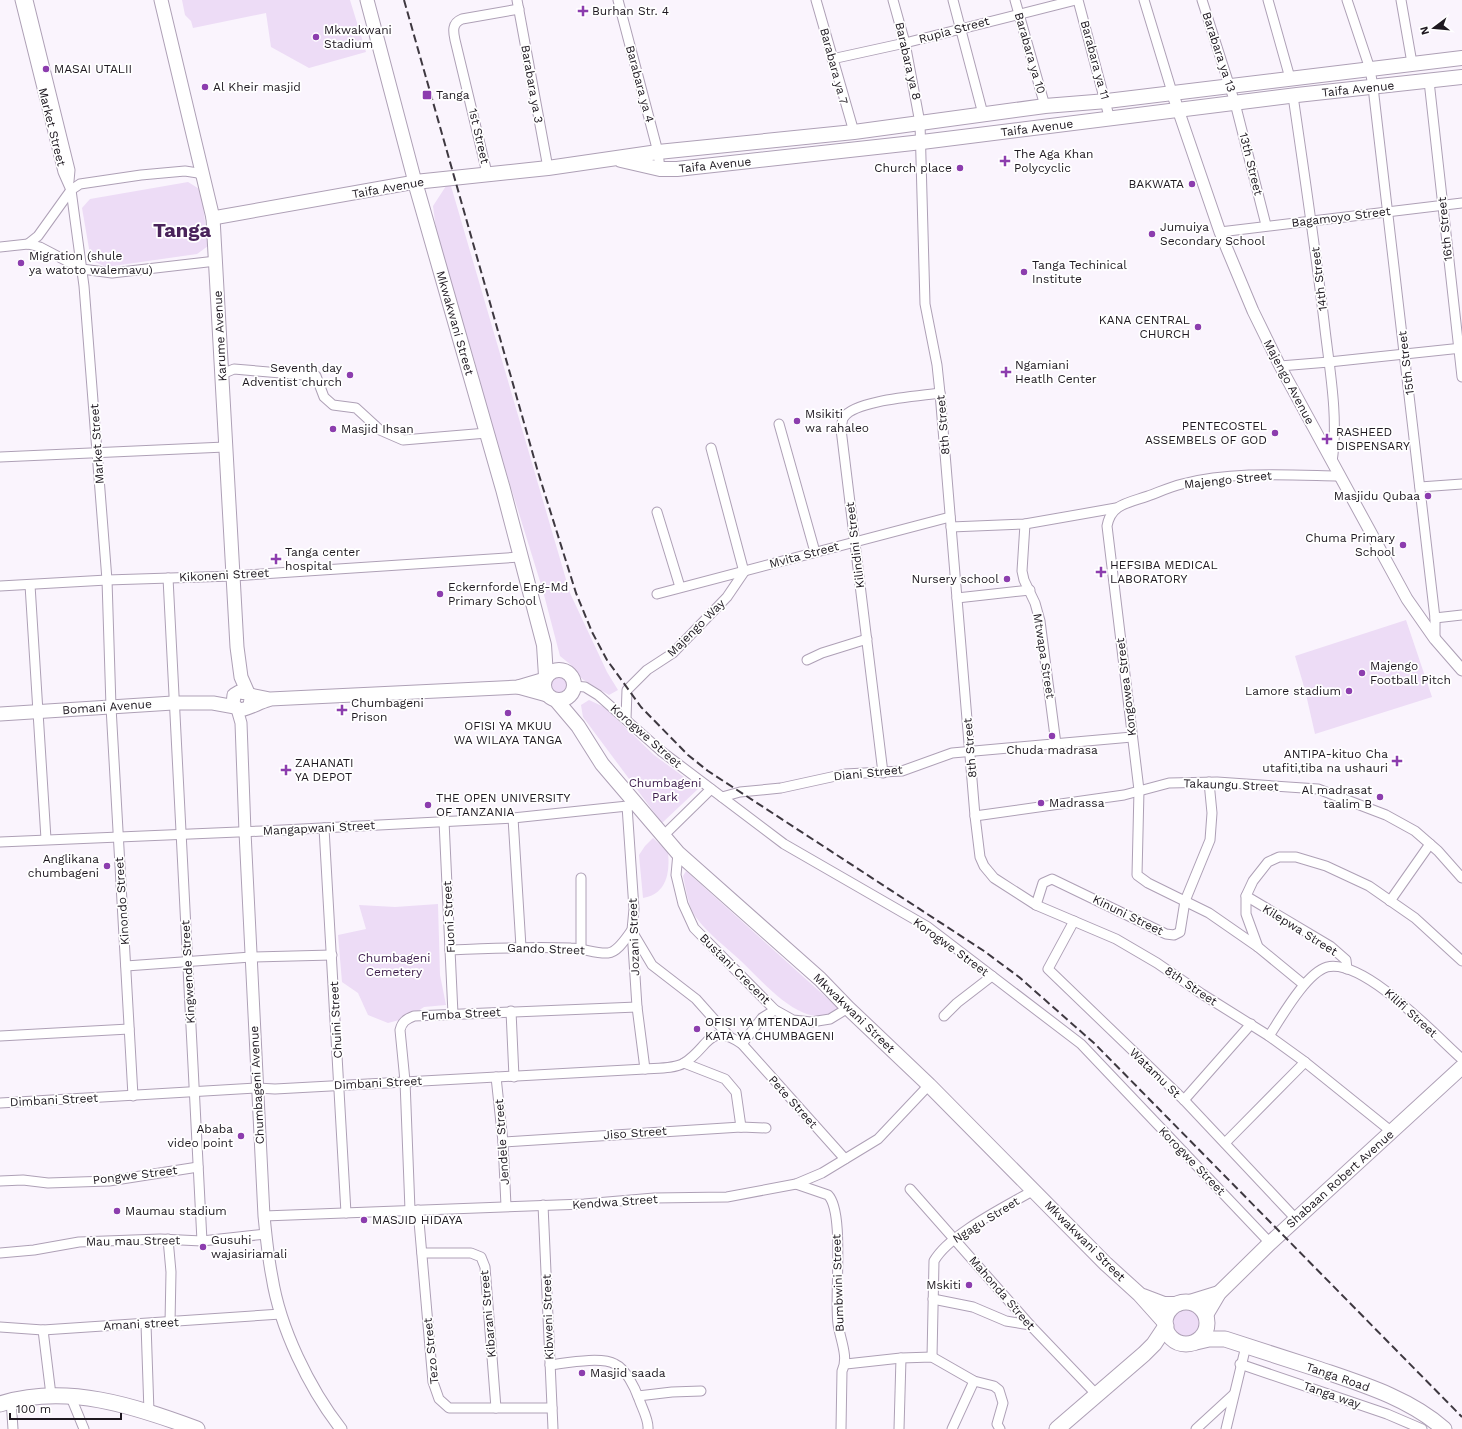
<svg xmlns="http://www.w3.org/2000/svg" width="1462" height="1429" font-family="'Work Sans',sans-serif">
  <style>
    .green { fill: #eddcf6 }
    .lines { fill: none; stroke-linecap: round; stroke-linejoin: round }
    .minor-casing { stroke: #aea0b6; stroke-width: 11 }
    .tertiary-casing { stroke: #aea0b6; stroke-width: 13 }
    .secondary-casing { stroke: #aea0b6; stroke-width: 15 }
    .primary-casing { stroke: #aea0b6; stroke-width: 16 }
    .trunk-casing { stroke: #aea0b6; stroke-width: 17 }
    .minor { stroke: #fff; stroke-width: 9 }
    .tertiary { stroke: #fff; stroke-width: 11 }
    .secondary { stroke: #fff; stroke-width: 13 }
    .primary { stroke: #fff; stroke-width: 14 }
    .trunk { stroke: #fff; stroke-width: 15 }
    .rail { stroke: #3e3840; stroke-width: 2; stroke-dasharray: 8 4; stroke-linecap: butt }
    .poi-dot { fill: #8c3dae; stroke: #fff; stroke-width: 1.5 }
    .labels { text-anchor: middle; stroke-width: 3.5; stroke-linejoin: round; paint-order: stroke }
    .poi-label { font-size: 12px; fill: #1e1820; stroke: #fff; text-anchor: start }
    .street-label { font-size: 12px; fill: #1e1820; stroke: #fff }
    .park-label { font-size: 12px; fill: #3c1c4b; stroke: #fff }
    .town-label { font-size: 20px; font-weight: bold; fill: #49235a; stroke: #fff }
  </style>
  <rect width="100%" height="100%" fill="#faf4fd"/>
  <g class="green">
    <polygon points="182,0 350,0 366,52 309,68 271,47 266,13 193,28 191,21 185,15"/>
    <polygon points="188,182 201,190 208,246 197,254 106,267 91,260 82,208 90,199"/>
    <polygon points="446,186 451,186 570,593 607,672 618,690 609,695 582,679 571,665 560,656 543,591 491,423 474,359 438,245 433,206"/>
    <polygon points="1406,620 1432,697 1315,734 1305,690 1295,656"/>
    <circle cx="558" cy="685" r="10"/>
    <polygon points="589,700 604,707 654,755 699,788 662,823 583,717 581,705"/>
    <path d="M653,838L668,852C670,872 667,894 643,898L639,855L645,846Z"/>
    <path d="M686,871L838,1008C829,1017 816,1018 804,1013C780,1003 760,979 741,961C726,947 707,933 695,916C688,905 686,889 683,876Z"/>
    <polygon points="438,904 440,975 446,1005 424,1007 407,1018 388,1023 368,1015 358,993 342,982 338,935 366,929 359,905 395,907"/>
    <circle cx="1187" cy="1325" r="15"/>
  </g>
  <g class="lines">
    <g class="minor-casing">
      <g id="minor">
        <polyline points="20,0 63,172 71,190 84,286 97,452 107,580 111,707 133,1096"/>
        <polyline points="28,0 70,170 69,181"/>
        <polyline points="517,0 548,168"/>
        <polyline points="618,0 658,152 660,169"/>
        <polyline points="816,0 854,132"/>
        <polyline points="893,0 905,43 920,123 925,304 937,365 940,393 975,816 980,857 984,866 994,878 1036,905 1116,939 1157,963 1202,994 1269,1036 1305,1062 1392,1132"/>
        <polyline points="953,0 983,114"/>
        <polyline points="1015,0 1045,106"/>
        <polyline points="1078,0 1110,120"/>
        <polyline points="1144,0 1172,92"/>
        <polyline points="1202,0 1235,103 1266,225"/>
        <polyline points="1268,0 1290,78"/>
        <polyline points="1347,0 1370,69 1373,87 1435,618 1435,639"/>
        <polyline points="1401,0 1412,63"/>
        <polyline points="832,59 905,43 1076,0"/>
        <polyline points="1429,81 1462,377"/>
        <path d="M1293,96C1304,171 1315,246 1324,321C1329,367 1339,416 1332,462"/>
        <path d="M487,173L455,40C453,31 452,23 462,19L519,9"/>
        <polyline points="1220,232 1462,203"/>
        <polyline points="28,244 38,236 71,190 80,184 141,175 185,171 198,173 204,178"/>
        <polyline points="0,247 28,244 40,247 82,269 112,273 216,261"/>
        <polyline points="1280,366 1329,362 1462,348"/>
        <polyline points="222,374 234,369 316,376 324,397 333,405 356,408 380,430 403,440 487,433"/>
        <polyline points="779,424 815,552"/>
        <polyline points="0,457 225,447"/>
        <polyline points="1420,487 1462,484"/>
        <polyline points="657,512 680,587"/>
        <polyline points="1025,524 1022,571 1024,580 1035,603 1040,621 1056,744"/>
        <polyline points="951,527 1025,524 1116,508"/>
        <polyline points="168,578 202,1241"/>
        <polyline points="30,585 46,839"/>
        <polyline points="0,586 107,580 233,576 520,557"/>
        <polyline points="657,594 950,517"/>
        <polyline points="957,598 1030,590"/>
        <polyline points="1435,618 1462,615"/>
        <polyline points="807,660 822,653 867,639"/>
        <polyline points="574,686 585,687 598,695 661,751 784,844 928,927 1081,1044 1270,1243"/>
        <polyline points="626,719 627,690 647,670 673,653 727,597 744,572 711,448"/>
        <path d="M883,773L841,429C842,425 842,419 844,417C855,400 920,396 940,393"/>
        <polyline points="722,797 740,792 781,788 845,774 902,771 952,753 1132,737"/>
        <polyline points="627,806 634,909 632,930 637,1007 645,1069"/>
        <polyline points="975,816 1124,795 1169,783 1217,782 1318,789 1386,815 1415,831 1438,851 1462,878"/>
        <polyline points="513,818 521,947"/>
        <polyline points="444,821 453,1014"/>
        <polyline points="324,828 346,1213"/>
        <polyline points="663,836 711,789"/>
        <polyline points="0,842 263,831 513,818 637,805"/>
        <polyline points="678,853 676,875 683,904 694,928 775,1010 793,1020 811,1022 830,1019 848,1008"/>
        <polyline points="1246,896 1330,946 1346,960 1347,969"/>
        <polyline points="1390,901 1430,844"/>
        <polyline points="1036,905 1043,883 1052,879 1166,934 1174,935 1180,932 1185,901 1210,840 1212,813 1209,782"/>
        <polyline points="1074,921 1048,969 1184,1100 1296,1219"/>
        <polyline points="633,933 652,965 696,999 729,1036"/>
        <path d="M1258,947L1209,913L1148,883L1137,875L1139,790L1107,526C1111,504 1128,503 1148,496C1159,492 1170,487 1182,484C1233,471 1288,475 1340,476"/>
        <polyline points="581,948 581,878"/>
        <path d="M450,950C491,948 531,947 571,948C583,948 596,954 608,953C618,952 626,938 632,930"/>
        <polyline points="126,966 251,957 332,955"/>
        <polyline points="1303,984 1258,947 1246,914 1246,896 1253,881 1268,862 1279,857 1296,857 1326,866 1369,886 1415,918 1462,961"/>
        <polyline points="511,1011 514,1077"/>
        <polyline points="944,1016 957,1003 992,976"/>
        <polyline points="0,1036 129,1029"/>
        <path d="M1269,1036C1281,1018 1306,973 1327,967C1364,958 1436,1036 1462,1059"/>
        <polyline points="742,1044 762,1018 775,1010"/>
        <polyline points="684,1063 725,1079 736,1092 741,1127"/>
        <polyline points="496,1077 503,1142 506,1206"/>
        <polyline points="1184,1100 1251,1024"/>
        <path d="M0,1103L257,1088L275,1089L645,1069C656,1068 674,1069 684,1063C709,1048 708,1021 742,1044L845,1159"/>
        <polyline points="503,1142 741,1127 766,1128"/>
        <polyline points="1225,1143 1305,1062"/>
        <polyline points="0,1181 23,1180 48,1183 109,1181 198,1167"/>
        <path d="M796,1184L828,1195C845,1212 834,1297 838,1324C840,1339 849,1357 842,1371L841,1429"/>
        <polyline points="910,1189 1030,1325 1097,1395"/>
        <polyline points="543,1205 553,1429"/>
        <path d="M410,1210L405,1081L400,1030C402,1022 406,1019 414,1016L637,1007"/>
        <polyline points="418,1210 433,1382 439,1399 449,1408 552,1408"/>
        <polyline points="264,1216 584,1204 654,1198 727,1197 796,1184 822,1173 878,1139 929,1085"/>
        <polyline points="168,1239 171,1272 170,1323"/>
        <polyline points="0,1253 34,1250 79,1242 160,1239 202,1241 266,1234"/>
        <polyline points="422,1253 471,1253 481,1257 485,1267 496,1408"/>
        <polyline points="933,1299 973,1307 1006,1321 1030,1325"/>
        <polyline points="146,1324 149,1412"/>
        <polyline points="0,1327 43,1330 281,1314"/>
        <polyline points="43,1330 51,1395"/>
        <path d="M932,1357L934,1261C949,1234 1007,1206 1034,1190"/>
        <polyline points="846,1364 901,1358 932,1357 974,1381 994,1386 999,1390 1003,1403 997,1424 1000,1429"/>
        <polyline points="1240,1364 1387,1414 1422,1429"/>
        <path d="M550,1365C566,1363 601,1356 615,1364C626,1369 635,1388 639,1399C642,1408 649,1420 648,1429"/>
        <polyline points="70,1395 84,1429"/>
        <polyline points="638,1396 672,1392 701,1391"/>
        <polyline points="11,1400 13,1429"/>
        <polyline points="899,1429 901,1358"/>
        <polyline points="952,1429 974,1381"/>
        <polyline points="1196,1429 1233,1395"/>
        <polyline points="1226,1429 1246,1346"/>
      </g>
    </g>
    <g class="tertiary-casing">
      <g id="tertiary">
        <polyline points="1172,92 1220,232 1253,311 1280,366 1407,599 1435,639 1462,670"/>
        <path d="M237,709L241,723L245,832L264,1216C266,1236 268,1257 272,1277C280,1328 309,1388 341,1429"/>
      </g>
    </g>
    <g class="secondary-casing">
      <g id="secondary">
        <polyline points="161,0 213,218 237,647 241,677 248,693"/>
        <polyline points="213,218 415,182 367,0"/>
        <polyline points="518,687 547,695"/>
        <polyline points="250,695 270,699 518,687 545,679"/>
        <path d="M250,706L251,698L248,693L239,692L234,695L233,704L239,710C246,710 260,702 268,700"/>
        <polyline points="0,714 173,703 213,703 235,707"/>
      </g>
    </g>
    <g class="primary-casing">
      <g id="primary">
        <polyline points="621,160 660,169 677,169 922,142 1297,95 1462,77"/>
        <circle cx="559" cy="685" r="15"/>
        <polyline points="546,676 544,645 503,489 415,182 548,168 658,152 854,132 1045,106 1107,101 1462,58"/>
        <polyline points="556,700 578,726 602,764 678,853 820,979 848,1008 929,1085 1106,1264 1139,1294 1165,1323"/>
        <polyline points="1143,1296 1164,1304 1178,1304"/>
        <polyline points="1190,1302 1219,1293"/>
        <polyline points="1206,1315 1219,1293 1270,1243 1462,1067"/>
      </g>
    </g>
    <g class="trunk-casing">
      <g id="trunk">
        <circle cx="1186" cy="1323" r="21"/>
        <path d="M1196,1342L1209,1339H1225C1256,1349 1287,1359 1318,1369C1362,1384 1409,1398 1444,1429"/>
        <path d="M0,1404C67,1383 134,1406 197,1429"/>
        <polyline points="1057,1429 1144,1354 1154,1344 1166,1326"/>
      </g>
    </g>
    <use href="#minor" class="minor"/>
    <use href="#tertiary" class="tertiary"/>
    <use href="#secondary" class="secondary"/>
    <use href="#primary" class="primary"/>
    <use href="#trunk" class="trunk"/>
    <polyline class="rail" points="404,0 538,472 576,593 592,632 607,660 641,707 688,755 708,771 984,951 1019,977 1095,1044 1462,1417"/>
  </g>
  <g class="poi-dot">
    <path d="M581 5h4v4h4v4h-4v4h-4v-4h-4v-4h4z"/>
    <circle cx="316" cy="37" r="4"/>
    <circle cx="46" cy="69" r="4"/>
    <circle cx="205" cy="87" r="4"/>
    <rect x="422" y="90" width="10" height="10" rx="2"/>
    <path d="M1003 155h4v4h4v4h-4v4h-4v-4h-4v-4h4z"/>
    <circle cx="960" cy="168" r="4"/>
    <circle cx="1192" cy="184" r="4"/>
    <circle cx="1152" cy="234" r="4"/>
    <circle cx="21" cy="263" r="4"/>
    <circle cx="1024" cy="272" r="4"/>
    <circle cx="1198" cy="327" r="4"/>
    <path d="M1004 366h4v4h4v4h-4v4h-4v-4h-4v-4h4z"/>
    <circle cx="350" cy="375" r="4"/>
    <circle cx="797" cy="421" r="4"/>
    <circle cx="333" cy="429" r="4"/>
    <circle cx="1275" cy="433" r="4"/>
    <path d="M1325 433h4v4h4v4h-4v4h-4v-4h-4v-4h4z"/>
    <circle cx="1428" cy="496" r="4"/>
    <circle cx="1403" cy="545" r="4"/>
    <path d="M274 553h4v4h4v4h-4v4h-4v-4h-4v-4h4z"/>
    <path d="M1099 566h4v4h4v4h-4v4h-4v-4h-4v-4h4z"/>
    <circle cx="1007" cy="579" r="4"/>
    <circle cx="440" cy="594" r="4"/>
    <circle cx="1362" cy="673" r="4"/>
    <circle cx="1349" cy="691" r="4"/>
    <path d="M340 704h4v4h4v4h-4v4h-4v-4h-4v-4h4z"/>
    <circle cx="508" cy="713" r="4"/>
    <circle cx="1052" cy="736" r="4"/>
    <path d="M1395 755h4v4h4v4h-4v4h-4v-4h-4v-4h4z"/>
    <path d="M284 764h4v4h4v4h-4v4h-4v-4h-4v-4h4z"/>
    <circle cx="1380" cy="797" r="4"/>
    <circle cx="1041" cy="803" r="4"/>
    <circle cx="428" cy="805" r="4"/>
    <circle cx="107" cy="866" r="4"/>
    <circle cx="697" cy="1029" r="4"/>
    <circle cx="241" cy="1136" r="4"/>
    <circle cx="117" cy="1211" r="4"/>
    <circle cx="364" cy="1220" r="4"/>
    <circle cx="203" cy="1247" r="4"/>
    <circle cx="969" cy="1285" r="4"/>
    <circle cx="582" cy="1373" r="4"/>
  </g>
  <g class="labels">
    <g class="poi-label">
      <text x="592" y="15">Burhan Str. 4</text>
      <text x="324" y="34">Mkwakwani<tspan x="324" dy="14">Stadium</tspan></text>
      <text x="54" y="73">MASAI UTALII</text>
      <text x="213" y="91">Al Kheir masjid</text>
      <text x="436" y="99">Tanga</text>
      <text x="1014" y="158">The Aga Khan<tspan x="1014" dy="14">Polycyclic</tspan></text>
      <text x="952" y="172" text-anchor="end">Church place</text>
      <text x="1184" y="188" text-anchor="end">BAKWATA</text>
      <text x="1160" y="231">Jumuiya<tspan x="1160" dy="14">Secondary School</tspan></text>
      <text x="29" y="260">Migration (shule<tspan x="29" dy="14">ya watoto walemavu)</tspan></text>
      <text x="1032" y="269">Tanga Techinical<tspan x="1032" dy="14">Institute</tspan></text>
      <text x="1190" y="324" text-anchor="end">KANA CENTRAL<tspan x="1190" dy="14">CHURCH</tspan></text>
      <text x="1015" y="369">Ngamiani<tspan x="1015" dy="14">Heatlh Center</tspan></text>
      <text x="342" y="372" text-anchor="end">Seventh day<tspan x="342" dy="14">Adventist church</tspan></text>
      <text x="805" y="418">Msikiti<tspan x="805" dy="14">wa rahaleo</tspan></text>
      <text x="1267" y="430" text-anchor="end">PENTECOSTEL<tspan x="1267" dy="14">ASSEMBELS OF GOD</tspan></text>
      <text x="341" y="433">Masjid Ihsan</text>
      <text x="1336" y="436">RASHEED<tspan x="1336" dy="14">DISPENSARY</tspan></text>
      <text x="1420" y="500" text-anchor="end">Masjidu Qubaa</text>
      <text x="1395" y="542" text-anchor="end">Chuma Primary<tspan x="1395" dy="14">School</tspan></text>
      <text x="285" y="556">Tanga center<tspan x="285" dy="14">hospital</tspan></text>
      <text x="1110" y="569">HEFSIBA MEDICAL<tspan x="1110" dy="14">LABORATORY</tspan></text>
      <text x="999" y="583" text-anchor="end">Nursery school</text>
      <text x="448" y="591">Eckernforde Eng-Md<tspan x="448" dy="14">Primary School</tspan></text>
      <text x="1370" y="670">Majengo<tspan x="1370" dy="14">Football Pitch</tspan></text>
      <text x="1341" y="695" text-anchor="end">Lamore stadium</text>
      <text x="351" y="707">Chumbageni<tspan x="351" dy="14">Prison</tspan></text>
      <text x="508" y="730" text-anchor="middle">OFISI YA MKUU<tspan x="508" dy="14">WA WILAYA TANGA</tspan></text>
      <text x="1052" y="754" text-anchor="middle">Chuda madrasa</text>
      <text x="1388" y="758" text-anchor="end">ANTIPA-kituo Cha<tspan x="1388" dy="14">utafiti,tiba na ushauri</tspan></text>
      <text x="295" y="767">ZAHANATI<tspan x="295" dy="14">YA DEPOT</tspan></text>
      <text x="1372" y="794" text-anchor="end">Al madrasat<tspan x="1372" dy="14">taalim B</tspan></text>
      <text x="436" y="802">THE OPEN UNIVERSITY<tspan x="436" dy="14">OF TANZANIA</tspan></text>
      <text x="1049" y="807">Madrassa</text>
      <text x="99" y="863" text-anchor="end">Anglikana<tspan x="99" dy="14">chumbageni</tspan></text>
      <text x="705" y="1026">OFISI YA MTENDAJI<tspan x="705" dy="14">KATA YA CHUMBAGENI</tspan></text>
      <text x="233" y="1133" text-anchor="end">Ababa<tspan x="233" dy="14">video point</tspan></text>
      <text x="125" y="1215">Maumau stadium</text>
      <text x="372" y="1224">MASJID HIDAYA</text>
      <text x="211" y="1244">Gusuhi<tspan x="211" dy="14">wajasiriamali</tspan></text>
      <text x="961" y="1289" text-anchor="end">Mskiti</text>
      <text x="590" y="1377">Masjid saada</text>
    </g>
    <g class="street-label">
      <text transform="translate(954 30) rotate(-15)" y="4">Rupia Street</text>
      <text transform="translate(1219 52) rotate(72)" y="4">Barabara ya 13</text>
      <text transform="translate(1030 53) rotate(74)" y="4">Barabara ya 10</text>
      <text transform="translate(1095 60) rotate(75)" y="4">Barabara ya 11</text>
      <text transform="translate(908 61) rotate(77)" y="4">Barabara ya 8</text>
      <text transform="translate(834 66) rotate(75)" y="4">Barabara ya 7</text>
      <text transform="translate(532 84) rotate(80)" y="4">Barabara ya 3</text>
      <text transform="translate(640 84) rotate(75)" y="4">Barabara ya 4</text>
      <text transform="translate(1358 89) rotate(-6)" y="4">Taifa Avenue</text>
      <text transform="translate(52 127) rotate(76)" y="4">Market Street</text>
      <text transform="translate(1037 128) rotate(-7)" y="4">Taifa Avenue</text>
      <text transform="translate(479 136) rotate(77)" y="4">1st Street</text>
      <text transform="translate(1251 164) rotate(76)" y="4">13th Street</text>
      <text transform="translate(715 165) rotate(-6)" y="4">Taifa Avenue</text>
      <text transform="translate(388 188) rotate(-10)" y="4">Taifa Avenue</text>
      <text transform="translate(1341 217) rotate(-7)" y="4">Bagamoyo Street</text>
      <text transform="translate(1445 229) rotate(-96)" y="4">16th Street</text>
      <text transform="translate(1319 279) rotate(-97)" y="4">14th Street</text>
      <text transform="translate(455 323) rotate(74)" y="4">Mkwakwani Street</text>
      <text transform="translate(220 336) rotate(-93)" y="4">Karume Avenue</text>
      <text transform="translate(1406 363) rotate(-97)" y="4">15th Street</text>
      <text transform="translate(1289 382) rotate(62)" y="4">Majengo Avenue</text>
      <text transform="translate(943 425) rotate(-95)" y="4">8th Street</text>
      <text transform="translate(97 444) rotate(-94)" y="4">Market Street</text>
      <text transform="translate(1228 480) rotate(-6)" y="4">Majengo Street</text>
      <text transform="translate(855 545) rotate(-97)" y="4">Kilindini Street</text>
      <text transform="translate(804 555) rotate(-15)" y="4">Mvita Street</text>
      <text transform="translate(224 575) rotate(-3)" y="4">Kikoneni Street</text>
      <text transform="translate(696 628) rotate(-45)" y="4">Majengo Way</text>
      <text transform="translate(1044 656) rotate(81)" y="4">Mtwapa Street</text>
      <text transform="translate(1126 687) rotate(-97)" y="4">Kongowea Street</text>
      <text transform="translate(107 707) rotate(-4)" y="4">Bomani Avenue</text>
      <text transform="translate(646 736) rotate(41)" y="4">Korogwe Street</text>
      <text transform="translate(970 748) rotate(-95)" y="4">8th Street</text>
      <text transform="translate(868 773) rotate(-6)" y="4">Diani Street</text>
      <text transform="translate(1231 785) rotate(2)" y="4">Takaungu Street</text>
      <text transform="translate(319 828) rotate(-3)" y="4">Mangapwani Street</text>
      <text transform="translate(122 901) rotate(-94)" y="4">Kinondo Street</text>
      <text transform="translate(1128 915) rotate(26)" y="4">Kinuni Street</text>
      <text transform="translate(449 917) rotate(-93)" y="4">Fuoni Street</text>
      <text transform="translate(1300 930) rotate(32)" y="4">Kilepwa Street</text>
      <text transform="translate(634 937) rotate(-92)" y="4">Jozani Street</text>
      <text transform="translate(951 947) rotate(36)" y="4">Korogwe Street</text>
      <text transform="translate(546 949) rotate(2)" y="4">Gando Street</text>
      <text transform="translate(735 969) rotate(45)" y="4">Bustani Crecent</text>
      <text transform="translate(188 972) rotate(-93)" y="4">Kingwende Street</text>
      <text transform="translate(1191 986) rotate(34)" y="4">8th Street</text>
      <text transform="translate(854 1013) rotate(44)" y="4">Mkwakwani Street</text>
      <text transform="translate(1411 1013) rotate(42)" y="4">Kilifi Street</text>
      <text transform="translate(461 1014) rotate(-3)" y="4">Fumba Street</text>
      <text transform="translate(336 1020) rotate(-93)" y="4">Chuini Street</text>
      <text transform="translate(1155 1073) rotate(44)" y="4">Watamu St</text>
      <text transform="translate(378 1083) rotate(-3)" y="4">Dimbani Street</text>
      <text transform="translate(257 1085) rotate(-93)" y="4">Chumbageni Avenue</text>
      <text transform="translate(54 1100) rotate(-3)" y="4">Dimbani Street</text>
      <text transform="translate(793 1102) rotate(48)" y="4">Pete Street</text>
      <text transform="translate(635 1133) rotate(-4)" y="4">Jiso Street</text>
      <text transform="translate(502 1142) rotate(-94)" y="4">Jendele Street</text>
      <text transform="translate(1192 1161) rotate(46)" y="4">Korogwe Street</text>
      <text transform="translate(135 1175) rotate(-7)" y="4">Pongwe Street</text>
      <text transform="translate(1340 1179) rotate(-42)" y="4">Shabaan Robert Avenue</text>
      <text transform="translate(615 1202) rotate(-4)" y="4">Kendwa Street</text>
      <text transform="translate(986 1220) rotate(-32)" y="4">Ngagu Street</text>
      <text transform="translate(133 1241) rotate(-1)" y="4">Mau mau Street</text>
      <text transform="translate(1085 1241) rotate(45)" y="4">Mkwakwani Street</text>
      <text transform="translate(838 1283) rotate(-92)" y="4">Bumbwini Street</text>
      <text transform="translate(1002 1293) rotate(49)" y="4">Mahonda Street</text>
      <text transform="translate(488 1314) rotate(-95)" y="4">Kibarani Street</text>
      <text transform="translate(548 1317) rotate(-92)" y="4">Kibweni Street</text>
      <text transform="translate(141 1324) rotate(-3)" y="4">Amani street</text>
      <text transform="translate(431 1351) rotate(-96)" y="4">Tezo Street</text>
      <text transform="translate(1338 1377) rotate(19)" y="4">Tanga Road</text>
      <text transform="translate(1332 1395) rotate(19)" y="4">Tanga way</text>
    </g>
    <g class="park-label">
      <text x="665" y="787">Chumbageni<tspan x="665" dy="14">Park</tspan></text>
      <text x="394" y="962">Chumbageni<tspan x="394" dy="14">Cemetery</tspan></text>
    </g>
    <g class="town-label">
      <text x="182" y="237">Tanga</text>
    </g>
  </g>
  <g transform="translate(1434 28) rotate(254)" stroke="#ffffff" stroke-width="3" paint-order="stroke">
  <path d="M0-3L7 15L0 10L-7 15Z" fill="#1e1820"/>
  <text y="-6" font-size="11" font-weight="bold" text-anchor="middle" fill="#1e1820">N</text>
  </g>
  <path d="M10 1413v6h111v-6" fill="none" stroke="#1e1820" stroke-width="2"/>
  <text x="16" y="1413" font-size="12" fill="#1e1820" stroke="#ffffff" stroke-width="3" paint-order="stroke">100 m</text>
</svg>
